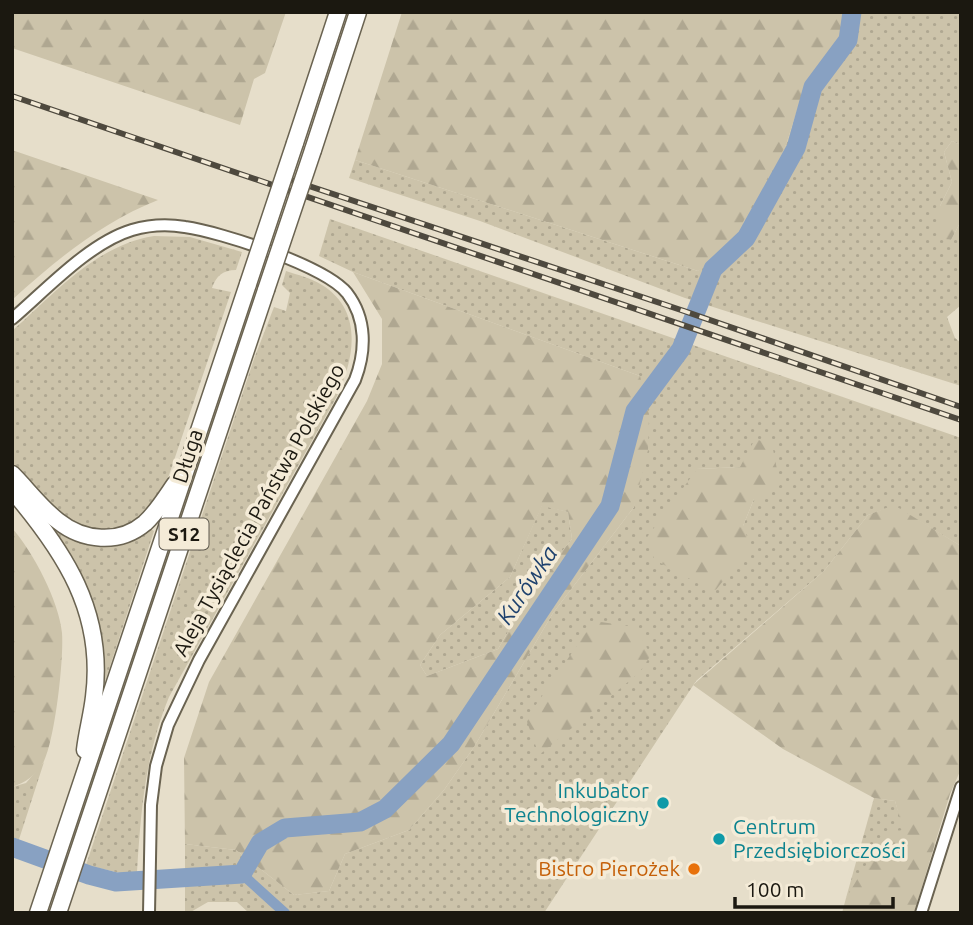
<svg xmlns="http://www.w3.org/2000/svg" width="973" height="925" font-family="Ubuntu,sans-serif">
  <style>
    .grass { fill: url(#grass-dots); fill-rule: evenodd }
    .forest { fill: url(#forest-firs); fill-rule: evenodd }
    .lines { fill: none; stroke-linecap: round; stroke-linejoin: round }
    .canal { stroke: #88a1c2; stroke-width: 10 }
    .river { stroke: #88a1c2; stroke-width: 19 }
    .minor-casing { stroke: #6a6351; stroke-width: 14 }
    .highway-casing { stroke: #6a6351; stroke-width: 19 }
    .minor { stroke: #fff; stroke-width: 10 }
    .highway { stroke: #fff; stroke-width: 16 }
    .rail-casing { stroke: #4e493e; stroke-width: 6 }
    .rail { stroke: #f4ebd7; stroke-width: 3.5; stroke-dasharray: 10; stroke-linecap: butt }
    .highway-bridge-casing { stroke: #6a6351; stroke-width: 19; stroke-linecap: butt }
    .highway-bridge { stroke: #fff; stroke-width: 16 }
    .culture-dot { fill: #0f9aa8; stroke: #f4ebd7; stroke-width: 2.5 }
    .food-dot { fill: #e8710a; stroke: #f4ebd7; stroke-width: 2.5 }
    .labels { text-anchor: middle; stroke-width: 7; stroke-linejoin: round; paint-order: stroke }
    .shield { fill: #f4ebd7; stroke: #5c574c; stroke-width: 2 }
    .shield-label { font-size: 19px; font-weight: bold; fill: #1b1810 }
    .street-label { font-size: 21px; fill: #1b1810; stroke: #f4ebd7 }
    .culture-label { font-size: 21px; fill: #0d838f; stroke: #f4ebd7; text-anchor: end }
    .food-label { font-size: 21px; fill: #c56008; stroke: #f4ebd7; text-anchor: end }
    .water-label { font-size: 23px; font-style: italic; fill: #1e416d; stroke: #f4ebd7 }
  </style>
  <defs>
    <pattern id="grass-dots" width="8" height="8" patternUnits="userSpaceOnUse" patternTransform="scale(1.75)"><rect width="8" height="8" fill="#ccc3aa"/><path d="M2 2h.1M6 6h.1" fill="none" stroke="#afa791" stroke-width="1.8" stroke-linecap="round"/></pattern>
    <pattern id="forest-firs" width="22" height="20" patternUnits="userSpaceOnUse" patternTransform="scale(1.75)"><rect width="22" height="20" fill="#ccc3aa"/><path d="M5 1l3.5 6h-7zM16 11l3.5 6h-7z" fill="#afa791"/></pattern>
  </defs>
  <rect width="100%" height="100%" fill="#e6deca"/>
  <g class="grass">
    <polygon points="844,12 961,12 961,145 952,141 944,152 952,182 940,206 940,237 951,240 961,221 961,305 947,317 955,338 961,343 961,386 685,298 480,221 349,178 355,160 698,271 786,145 806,83 839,43"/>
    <path d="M330,219L961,438V546L894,506L868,515L824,571L696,681L544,913H249L237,902H208L189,913H185V844L236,850L294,895L329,891L345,854L409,830L444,790L474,747L553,613L634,507L640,376L353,272L319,256ZM740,467L754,499L743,526L697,469Z"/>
    <path d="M154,236L190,237L242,252L236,270C223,270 216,276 212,288L231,292L167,481C150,513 122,543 82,526C76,523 68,521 62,517C44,503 28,483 12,467V331C54,294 96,245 154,236Z"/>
    <path d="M286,271C298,275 311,278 322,285C364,311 354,359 337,396L169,697C145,756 141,809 137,872L120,873L86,865L254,359L274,307L286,311L290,293L282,285Z"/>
    <polygon points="251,296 255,297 107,746 71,849 68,847"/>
    <polygon points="27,496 73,538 149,528 154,531 101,694 78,574 64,544"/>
    <polygon points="542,505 568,512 572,539 538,581 498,649 427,676 420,665 440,635 510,577"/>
    <polygon points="44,762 12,861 12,787 26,783"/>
    <polygon points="874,798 895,801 904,830 846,898"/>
  </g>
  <g class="forest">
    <polygon points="12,12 286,12 265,73 254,79 240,125 12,48"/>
    <polygon points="402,12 844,12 839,43 806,83 786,145 729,247 698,271 355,160"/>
    <polygon points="952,141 961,145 961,221 951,240 940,238 940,206 952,182 944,152"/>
    <path d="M12,150L158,200C102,222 56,260 12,300Z"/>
    <path d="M353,272L640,376L649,414L648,450L634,507L553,613L474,747L444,790L409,830L345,854L329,891L294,895L236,850L185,844L184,758L209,682L367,401L382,364V319ZM542,506L568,512L572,539L538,581L498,649L427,676L420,665L440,635L510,577Z"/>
    <polygon points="755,439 772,444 780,485 754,499 743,526 751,547 714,592 655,560 645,540 697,469 740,467"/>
    <polygon points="894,505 961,546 961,769 950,794 914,913 842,913 846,898 881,840 888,832 903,830 895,801 874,798 783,749 693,685 824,571 868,515"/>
    <path d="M12,528C33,552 59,601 62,633C64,659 55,738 44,761C38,774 25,783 12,787Z"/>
    <polygon points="594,621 635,627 651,655 639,673 539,755 526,719"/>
  </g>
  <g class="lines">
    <polyline class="canal" points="242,874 285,913"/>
    <polyline class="river" points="12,847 89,875 116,882 242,874 260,843 285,828 360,822 385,809 451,744 610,506 635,411 681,349 713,269 746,238 796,148 813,87 848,40 852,12"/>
    <g class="minor-casing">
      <g id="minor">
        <path d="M12,319C46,290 89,243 132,230C149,225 168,224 185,227C221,232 325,266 347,293C367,319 366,351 355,380L199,660L168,725L156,766L151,805L149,913"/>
        <polyline points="921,913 961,787"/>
      </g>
    </g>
    <g class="highway-casing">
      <g id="highway">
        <polyline points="295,143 338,12"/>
        <polyline points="313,150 358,12"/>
        <path d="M12,474C27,489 41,508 58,521C83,541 119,545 145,523C157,512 166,497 175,484"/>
        <path d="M12,490C64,551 105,612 94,697C92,715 87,732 85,750"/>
        <polyline points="38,913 248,284"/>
        <polyline points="58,913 266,290"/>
      </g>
    </g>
    <use href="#minor" class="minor"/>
    <use href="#highway" class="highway"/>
    <g class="rail-casing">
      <g id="rail">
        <polyline points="12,96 961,420"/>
        <polyline points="282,177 684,311 961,407"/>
      </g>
    </g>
    <use href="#rail" class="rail"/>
    <g class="highway-bridge-casing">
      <g id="highway-bridge">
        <polyline points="248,284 295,143"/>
        <polyline points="266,290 313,150"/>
      </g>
    </g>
    <use href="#highway-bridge" class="highway-bridge"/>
  </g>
  <g class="culture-dot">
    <circle cx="663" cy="803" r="7"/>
    <circle cx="719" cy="839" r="7"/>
  </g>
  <circle class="food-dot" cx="694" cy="869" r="7"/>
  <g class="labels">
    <rect class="shield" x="159.5" y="518.5" width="49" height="31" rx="5"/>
    <g class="shield-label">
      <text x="184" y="541">S12</text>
    </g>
    <g class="street-label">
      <text transform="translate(188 456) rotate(-72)" y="7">Długa</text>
      <text transform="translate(259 510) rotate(-61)" y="7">Aleja Tysiąclecia Państwa Polskiego</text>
    </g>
    <g class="culture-label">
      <text x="649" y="798">Inkubator<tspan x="649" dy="24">Technologiczny</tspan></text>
      <text x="733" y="834" text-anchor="start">Centrum<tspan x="733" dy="24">Przedsiębiorczości</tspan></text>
    </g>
    <g class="food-label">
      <text x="680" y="876">Bistro Pierożek</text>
    </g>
    <g class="water-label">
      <text transform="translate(527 585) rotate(-56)" y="8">Kurówka</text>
    </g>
  </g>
  <rect width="973" height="925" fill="none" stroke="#1b1810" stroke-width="28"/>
  <path d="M735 897v10h158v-10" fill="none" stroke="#1b1810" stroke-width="3.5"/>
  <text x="746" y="897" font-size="21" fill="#1b1810" stroke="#f4ebd7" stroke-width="5" paint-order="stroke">100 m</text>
</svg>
